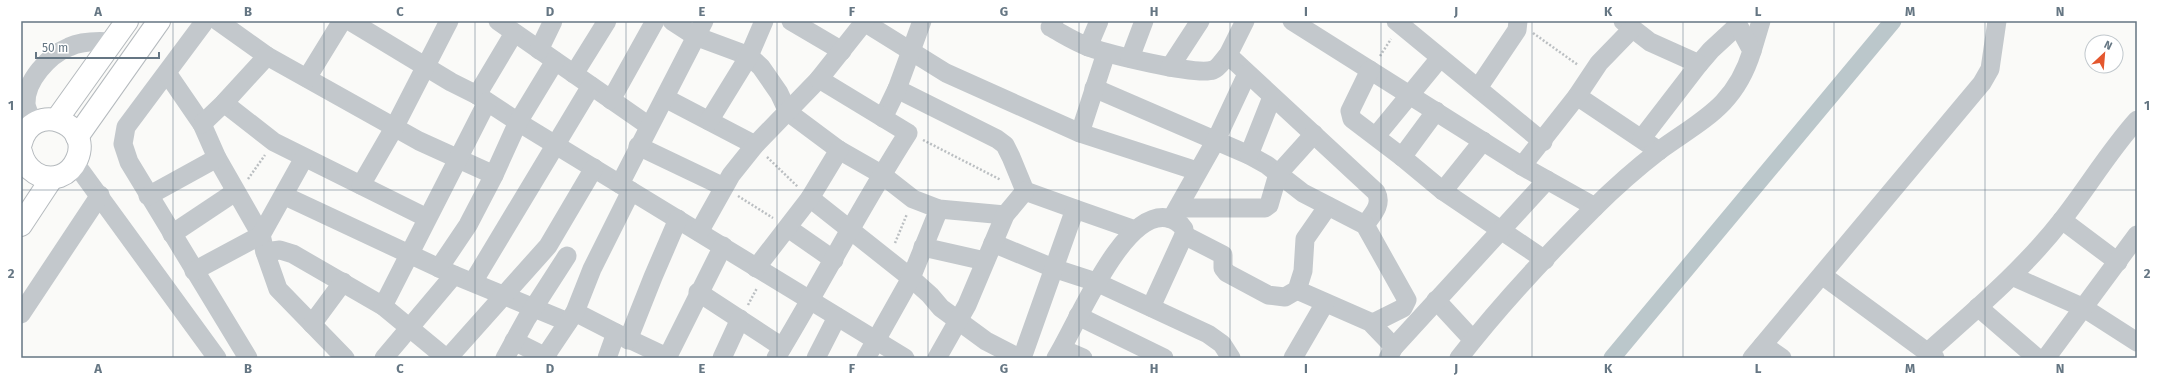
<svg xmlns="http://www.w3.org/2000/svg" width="2158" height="379" font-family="'Fira Sans',sans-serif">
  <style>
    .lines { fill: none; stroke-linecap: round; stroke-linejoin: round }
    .canal { stroke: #bbc7cb; stroke-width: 17 }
    .major-casing { stroke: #b5babe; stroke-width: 24 }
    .path { stroke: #bbbfc2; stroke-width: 2.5; stroke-dasharray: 2 2; stroke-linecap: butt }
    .minor { stroke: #c3c8cc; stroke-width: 19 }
    .major { stroke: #fff; stroke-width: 22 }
    .grid { fill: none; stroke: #657683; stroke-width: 1; stroke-opacity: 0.55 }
    .neatline { fill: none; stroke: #657683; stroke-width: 1.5 }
    .grid-label { font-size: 13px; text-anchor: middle; font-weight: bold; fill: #657683 }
  </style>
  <rect width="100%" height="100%" fill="#fafaf8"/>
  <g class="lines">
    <polyline class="canal" points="1612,358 1893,21"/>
    <g class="major-casing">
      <g id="major">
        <polyline points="57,119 127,21"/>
        <polyline points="77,137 159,21"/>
        <path d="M21,143C32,100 93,122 77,159C74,166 68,173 60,176C42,182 25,170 21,152"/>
        <polyline points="21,225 52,178"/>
      </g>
    </g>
    <g class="path">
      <polyline points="1533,33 1578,65"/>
      <polyline points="1380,56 1391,39"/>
      <polyline points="923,140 1001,180"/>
      <polyline points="767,157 798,187"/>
      <polyline points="248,179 265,155"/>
      <polyline points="738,196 773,218"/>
      <polyline points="895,243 907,214"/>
      <polyline points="748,305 757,288"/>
    </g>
    <g class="minor">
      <polyline points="205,21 126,127 123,144 129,162 248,358"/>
      <polyline points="218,21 267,56 419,141 494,175"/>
      <polyline points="350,21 451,82 477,95 518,122 905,358"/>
      <polyline points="498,21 649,126"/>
      <polyline points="672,21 695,36 749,56 761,67 779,93 788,112 839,150 881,174 913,199 939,209 1005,215"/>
      <polyline points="791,21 842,51"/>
      <path d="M1054,21L1050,27C1063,34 1075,42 1089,47C1108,54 1196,76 1213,70C1219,68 1223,60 1228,55"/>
      <path d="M1245,21L1228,55L1376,192C1383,205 1372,215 1365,225"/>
      <polyline points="1292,21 1522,166 1595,207"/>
      <polyline points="1396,21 1543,142"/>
      <polyline points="1623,21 1650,42 1699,64 1711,50 1737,26"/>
      <polyline points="864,22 946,73 1080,133 1197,171"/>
      <polyline points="1088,47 1099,21"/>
      <polyline points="539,50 553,21"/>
      <polyline points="1752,51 1761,21"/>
      <polyline points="1130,58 1144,21"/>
      <polyline points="1170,67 1200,21"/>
      <polyline points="1370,70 1350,111 1352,119 1402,157 1443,191 1545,260"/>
      <polyline points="167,73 202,124 217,158 261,235 265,252 278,289 345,358"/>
      <polyline points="574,74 607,21"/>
      <polyline points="307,78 342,21"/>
      <polyline points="1094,88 1249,155 1267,165 1303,193 1365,225 1407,300 1403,308 1373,323"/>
      <polyline points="1478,88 1517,30 1518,21"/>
      <polyline points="897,89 997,139 1005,145 1011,157 1025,191"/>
      <polyline points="477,95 514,33"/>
      <polyline points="1577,96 1659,151"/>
      <polyline points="665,98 755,145"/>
      <polyline points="611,100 655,21"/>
      <polyline points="224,103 274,142 427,218"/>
      <polyline points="883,118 897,89 922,21"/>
      <polyline points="709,121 749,56 764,21"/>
      <path d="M34,124C31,117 27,111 26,104C25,81 49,55 69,47C82,41 97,41 111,42"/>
      <polyline points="202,124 224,103 267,56"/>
      <polyline points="1080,133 1106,53"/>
      <polyline points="1376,136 1440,58"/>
      <polyline points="1642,138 1699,64"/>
      <polyline points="638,146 724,187"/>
      <polyline points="1249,155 1272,97"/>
      <polyline points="1402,157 1436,111"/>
      <polyline points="75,163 217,358"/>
      <polyline points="1522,166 1577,96 1599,63 1632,29"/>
      <polyline points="620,184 704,21"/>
      <polyline points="361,185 394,128 449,21"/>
      <polyline points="1025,191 1075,209"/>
      <polyline points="1443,191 1483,141"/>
      <polyline points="148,196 217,158"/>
      <polyline points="285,196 454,275 568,322"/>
      <polyline points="810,198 911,278 930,295 941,308 986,341 1019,358"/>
      <polyline points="1179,208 1265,208 1269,205 1278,174 1314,134"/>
      <polyline points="1173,216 1216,140 1247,74"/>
      <polyline points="2062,220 2118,262"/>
      <polyline points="788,228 834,260"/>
      <polyline points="699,232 731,175 755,145 819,79 865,21"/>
      <polyline points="172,234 235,192"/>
      <polyline points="1184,235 1223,255 1223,268 1227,273 1268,295 1285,297 1297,290 1303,271 1305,239 1328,206"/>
      <polyline points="993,243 1053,268 1096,282 1208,334 1222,344 1231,358"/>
      <polyline points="923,247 985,261"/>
      <polyline points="265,252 280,250 293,254 383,306 446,358"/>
      <polyline points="439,268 468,225 494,175 518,122 555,61"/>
      <polyline points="756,268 810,198 839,150"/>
      <polyline points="194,271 261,235 304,158"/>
      <polyline points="1822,275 1935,358"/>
      <polyline points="2012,276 2084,308 2137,342"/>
      <polyline points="473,282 591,86"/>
      <polyline points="1297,290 1370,322 1394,347"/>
      <polyline points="698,292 782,347"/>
      <polyline points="1436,300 1473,340"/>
      <polyline points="383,306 487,102"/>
      <polyline points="1978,307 2037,358"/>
      <polyline points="575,312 616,333 669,358"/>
      <polyline points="21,314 100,195"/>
      <polyline points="1078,316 1164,358"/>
      <polyline points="312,324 343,282"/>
      <polyline points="628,340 653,277 678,219"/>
      <polyline points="514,341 548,358"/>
      <polyline points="1763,345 1782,358"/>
      <polyline points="1062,349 1083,358"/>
      <path d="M1928,352C1975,310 2023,270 2062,220C2088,187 2109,151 2137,120"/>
      <polyline points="384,358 454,275"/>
      <polyline points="448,358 548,246 594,168"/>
      <polyline points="505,358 527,318 567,256"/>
      <polyline points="544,358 575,312 592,269 631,191"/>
      <polyline points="607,358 616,333"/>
      <polyline points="667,358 723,246"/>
      <polyline points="722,358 740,319"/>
      <path d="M776,358C821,284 861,206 908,133L819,79"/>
      <polyline points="816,358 837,317"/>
      <polyline points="866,358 911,278 939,209"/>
      <polyline points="937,358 967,305 1005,215 1025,191"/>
      <polyline points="1022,358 1075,209 1135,230"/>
      <path d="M1056,358C1076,327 1122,210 1167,218C1174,219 1180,223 1184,229V235L1151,307"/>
      <polyline points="1293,358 1325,303"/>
      <polyline points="1388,358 1394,347 1547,180"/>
      <path d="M1459,358C1500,305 1547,255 1594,208C1614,188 1638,167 1660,150C1703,119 1735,106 1752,51L1736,21"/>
      <polyline points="1752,358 1982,83 1990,69 1997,21"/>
      <polyline points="2046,358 2137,235"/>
    </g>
    <use href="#major" class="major"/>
  </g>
  <path class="grid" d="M173,21V358M324,21V358M475,21V358M626,21V358M777,21V358M928,21V358M1079,21V358M1230,21V358M1381,21V358M1532,21V358M1683,21V358M1834,21V358M1985,21V358M21,190H2137"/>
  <rect width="2158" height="379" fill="none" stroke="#ffffff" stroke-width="44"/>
  <g transform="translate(2104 54) rotate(26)"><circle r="19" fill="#ffffff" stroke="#c1c8cd"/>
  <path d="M0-3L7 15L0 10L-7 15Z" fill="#e4572e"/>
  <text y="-6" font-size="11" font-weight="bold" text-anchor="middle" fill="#657683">N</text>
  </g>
  <path d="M36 52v6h123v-6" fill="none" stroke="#657683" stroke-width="2"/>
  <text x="42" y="52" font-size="12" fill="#657683" stroke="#ffffff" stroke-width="3" paint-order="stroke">50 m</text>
  <rect x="22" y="22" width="2114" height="335" class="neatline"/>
  <g class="grid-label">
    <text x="98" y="16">A</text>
    <text x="248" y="16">B</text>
    <text x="400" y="16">C</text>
    <text x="550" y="16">D</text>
    <text x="702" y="16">E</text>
    <text x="852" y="16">F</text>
    <text x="1004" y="16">G</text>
    <text x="1154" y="16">H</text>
    <text x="1306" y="16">I</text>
    <text x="1456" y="16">J</text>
    <text x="1608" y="16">K</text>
    <text x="1758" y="16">L</text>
    <text x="1910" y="16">M</text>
    <text x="2060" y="16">N</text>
    <text x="11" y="110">1</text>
    <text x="2147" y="110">1</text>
    <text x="11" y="278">2</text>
    <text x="2147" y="278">2</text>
    <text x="98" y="373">A</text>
    <text x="248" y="373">B</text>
    <text x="400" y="373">C</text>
    <text x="550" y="373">D</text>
    <text x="702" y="373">E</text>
    <text x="852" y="373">F</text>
    <text x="1004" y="373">G</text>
    <text x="1154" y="373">H</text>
    <text x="1306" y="373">I</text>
    <text x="1456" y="373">J</text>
    <text x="1608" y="373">K</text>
    <text x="1758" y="373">L</text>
    <text x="1910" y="373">M</text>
    <text x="2060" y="373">N</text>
  </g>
</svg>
